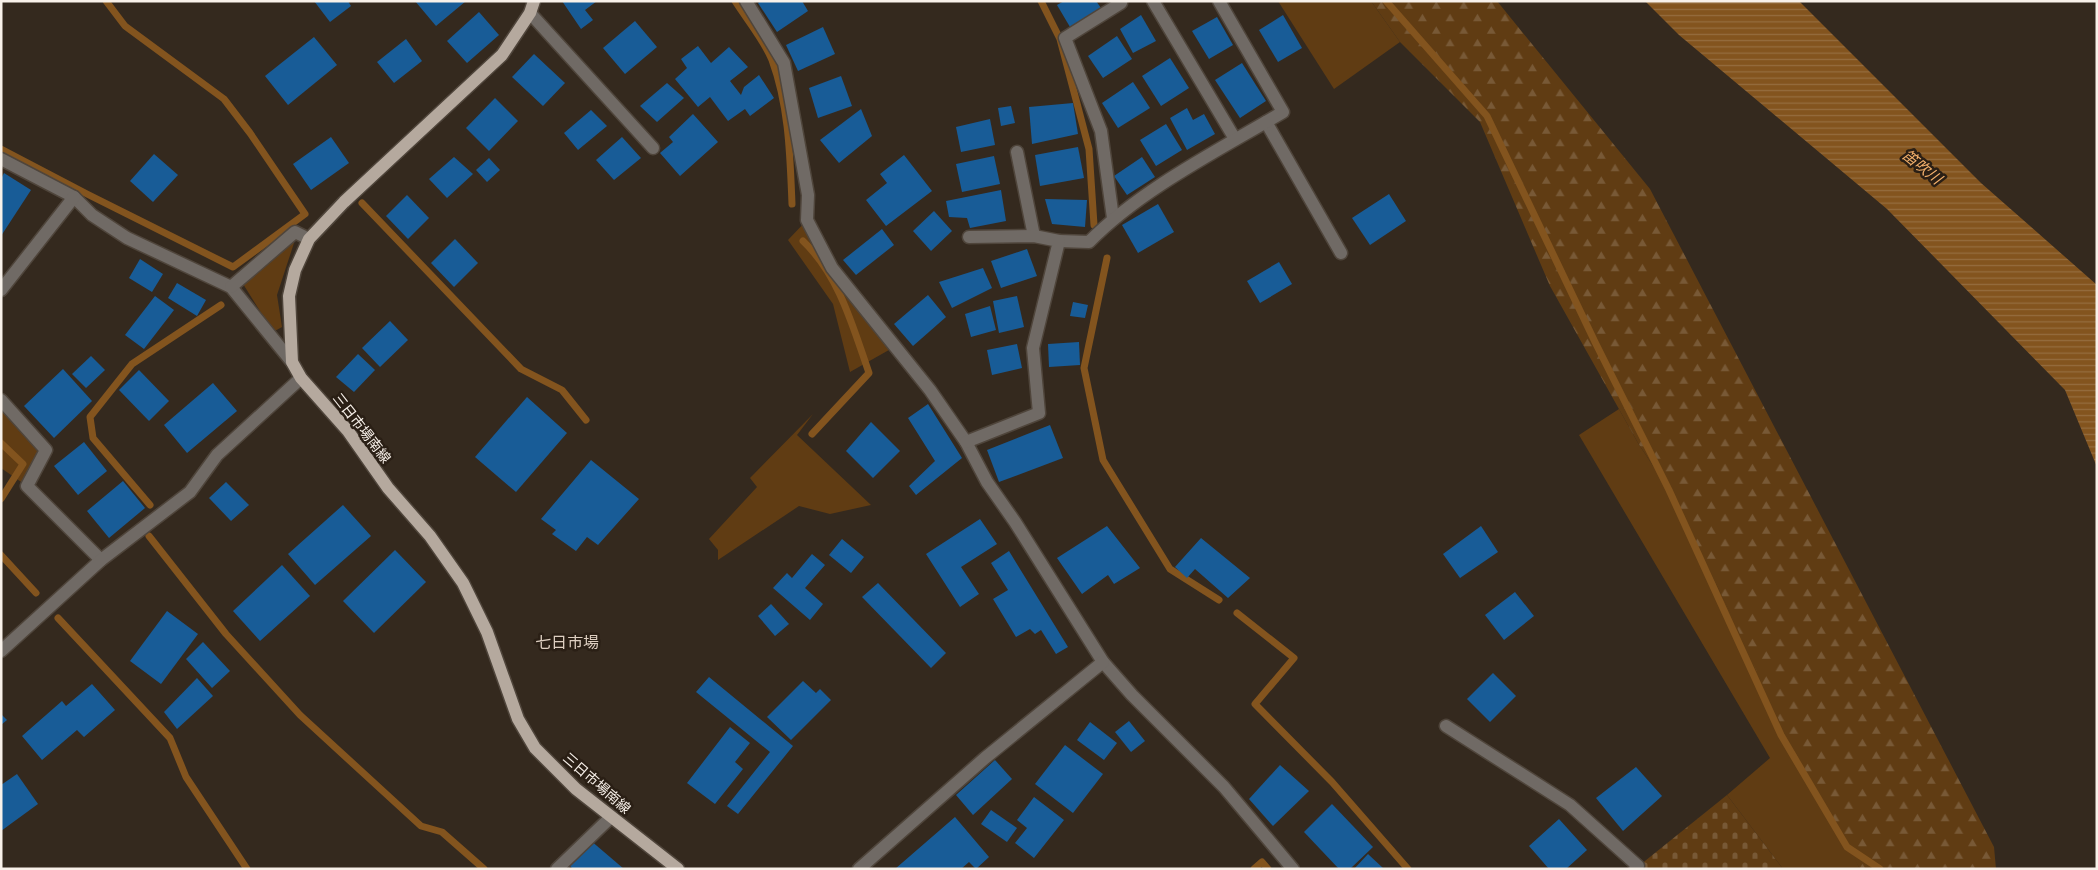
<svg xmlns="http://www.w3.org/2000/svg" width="2098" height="870" font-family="'Exo 2','Noto Sans JP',sans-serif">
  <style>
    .green { fill: #603c13 }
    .forest { fill: url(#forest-firs) }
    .cemetery { fill: url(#cemetery-stones) }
    .water { fill: url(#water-rules) }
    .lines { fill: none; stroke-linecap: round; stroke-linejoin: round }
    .stream { stroke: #83541e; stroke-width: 7 }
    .building { fill: #185c97 }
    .minor-casing { stroke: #4f453b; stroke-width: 15 }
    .major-casing { stroke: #4f453b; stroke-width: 15 }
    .minor { stroke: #706a65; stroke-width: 12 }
    .major { stroke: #b5a99e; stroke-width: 12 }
    .labels { text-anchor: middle; stroke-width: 5; stroke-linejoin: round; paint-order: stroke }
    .street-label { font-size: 14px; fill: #f8f1ea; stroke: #2a1f15 }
    .water-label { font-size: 15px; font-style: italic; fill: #f4b16c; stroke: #2a1f15 }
    .quarter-label { font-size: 16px; fill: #ddcec0; stroke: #2a1f15 }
  </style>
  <defs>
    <pattern id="forest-firs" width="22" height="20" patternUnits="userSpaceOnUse" patternTransform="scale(1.25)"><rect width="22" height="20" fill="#603c13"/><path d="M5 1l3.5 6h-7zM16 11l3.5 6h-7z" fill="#785936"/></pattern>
    <pattern id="cemetery-stones" width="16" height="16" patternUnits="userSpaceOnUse" patternTransform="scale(1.25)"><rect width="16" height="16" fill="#603c13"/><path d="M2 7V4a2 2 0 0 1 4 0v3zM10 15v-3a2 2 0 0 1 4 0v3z" fill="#785936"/></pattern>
    <pattern id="water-rules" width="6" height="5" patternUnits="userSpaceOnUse" patternTransform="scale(1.25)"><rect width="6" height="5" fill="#83541e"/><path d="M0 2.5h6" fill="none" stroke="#956d3f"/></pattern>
  </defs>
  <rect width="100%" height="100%" fill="#34291e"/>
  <g class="green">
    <polygon points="1278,1 1371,1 1400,42 1334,89"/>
    <polygon points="807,220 832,268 896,346 850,372 833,304 788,240"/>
    <polygon points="288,238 294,243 277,295 282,327 273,332 240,279"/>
    <polygon points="1,400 46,450 27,486 1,468"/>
    <polygon points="1619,409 1638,443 1669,490 1860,869 1783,869 1727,795 1770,758 1579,435"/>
    <polygon points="813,414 797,435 871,505 830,514 799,506 718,560 718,550 709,539 757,487 750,478"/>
  </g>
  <polygon class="forest" points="1371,1 1497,1 1650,189 1994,847 1996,869 1860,869 1800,766 1729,610 1669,490 1638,443 1550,286 1480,122 1400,42"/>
  <polygon class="cemetery" points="1727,795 1783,869 1635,869"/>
  <polygon class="water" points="1645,1 1799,1 1981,183 2097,285 2097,467 2065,390 1887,209 1679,35"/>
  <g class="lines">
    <g class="stream">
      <path d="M735,1C747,20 764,40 772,60C789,106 790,156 792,204"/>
      <polyline points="1041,1 1060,39 1089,149 1094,225"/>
      <polyline points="1386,1 1487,116 1595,342 1669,490 1781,735 1847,847 1880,869"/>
      <polyline points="1,149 87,194 233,267 305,214 250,133 224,99 125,26 106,1"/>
      <polyline points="362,203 521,369 562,390 586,420"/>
      <path d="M803,241C839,275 853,327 869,373L812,434"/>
      <polyline points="1107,258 1084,368 1103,460 1170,569 1219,600"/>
      <polyline points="1,443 23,464 1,499"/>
      <polyline points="150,505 93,438 90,417 132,364 221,305"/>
      <polyline points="149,536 226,634 300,715 421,826 442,832 484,869"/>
      <polyline points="1,555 36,593"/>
      <polyline points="1237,613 1294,658 1255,704 1332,782 1408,869"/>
      <polyline points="58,618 170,738 186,777 247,869"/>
      <polyline points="1254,869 1262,862 1268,869"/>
    </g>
  </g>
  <g class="building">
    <polygon points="314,1 348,1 351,6 330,22"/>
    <polygon points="415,1 466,1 436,26"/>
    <polygon points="562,1 597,1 585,10 593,20 581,29"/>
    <polygon points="761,1 802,1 808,11 777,32 758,3"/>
    <polygon points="1064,1 1096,1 1101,8 1070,27 1057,5"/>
    <polygon points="479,12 499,35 467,63 447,41"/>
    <polygon points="1141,15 1156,41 1133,53 1120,29"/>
    <polygon points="1283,15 1302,48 1278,62 1259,30"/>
    <polygon points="1217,17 1233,45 1209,59 1192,31"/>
    <polygon points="635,21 657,47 625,74 603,48"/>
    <polygon points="823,27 835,54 798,71 786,45"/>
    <polygon points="1117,36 1132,59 1103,78 1088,56"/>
    <polygon points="314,37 337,65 288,105 265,76"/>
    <polygon points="406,39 422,61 394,83 377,62"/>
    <polygon points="698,46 711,63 729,47 748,67 730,81 741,95 744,87 759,75 774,98 750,116 745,109 728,121 710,97 698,107 675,79 687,68 681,59"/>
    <polygon points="534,54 565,83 543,106 512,77"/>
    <polygon points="1170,58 1189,88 1161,106 1142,76"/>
    <polygon points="1242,63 1266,101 1240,118 1215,80"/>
    <polygon points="841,76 852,106 818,118 809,88"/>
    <polygon points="1133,82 1150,108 1118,128 1102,103"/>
    <polygon points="667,83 684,98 657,122 640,106"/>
    <polygon points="495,98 518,121 489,151 466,128"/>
    <polygon points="1073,103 1078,134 1032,144 1029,107"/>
    <polygon points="1011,106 1015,123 1001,126 998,108"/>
    <polygon points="1187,108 1193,120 1204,114 1215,134 1187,150 1170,118"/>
    <polygon points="861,109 872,136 839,163 820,140"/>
    <polygon points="591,110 607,126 578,150 564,133"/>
    <polygon points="693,114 718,142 680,176 660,153 673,142 669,137"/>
    <polygon points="990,119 995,145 961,152 956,127"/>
    <polygon points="1166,124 1182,150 1156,166 1140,140"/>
    <polygon points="331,137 349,163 311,190 293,164"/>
    <polygon points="622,137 641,158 614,180 596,160"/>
    <polygon points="1078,147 1084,178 1040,186 1035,155"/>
    <polygon points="154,154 178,175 153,202 130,181"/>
    <polygon points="904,155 932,191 886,226 866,200 887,183 880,174"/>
    <polygon points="994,156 1000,184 962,192 956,164"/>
    <polygon points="454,157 473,174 447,198 429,179"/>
    <polygon points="1142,157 1155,177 1127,195 1114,176"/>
    <polygon points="489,158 500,170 487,182 476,170"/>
    <polygon points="4,173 31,190 1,236 1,179"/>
    <polygon points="1001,190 1006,221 970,228 967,218 949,217 946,201"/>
    <polygon points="1389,194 1406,221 1370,245 1352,218"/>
    <polygon points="407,195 429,218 408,239 386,216"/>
    <polygon points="1045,199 1087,200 1085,227 1052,224"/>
    <polygon points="1158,204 1174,232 1138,253 1122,225"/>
    <polygon points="934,211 952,231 931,251 913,231"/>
    <polygon points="882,229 894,245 856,275 843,260"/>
    <polygon points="455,239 478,263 454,287 431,263"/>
    <polygon points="1027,249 1037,276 1001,288 991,261"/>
    <polygon points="140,259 163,274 152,292 129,278"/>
    <polygon points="1279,262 1292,284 1260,303 1247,281"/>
    <polygon points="983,268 992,288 952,308 939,282"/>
    <polygon points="177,283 206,300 197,316 168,298"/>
    <polygon points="928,295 946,317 913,346 894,324"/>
    <polygon points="155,296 174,310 144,349 125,335"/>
    <polygon points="1017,296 1024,327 999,333 993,301"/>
    <polygon points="1073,302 1088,305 1085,318 1070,316"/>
    <polygon points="990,306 996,330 971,337 965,314"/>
    <polygon points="390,321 408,340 380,367 362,348"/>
    <polygon points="1079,342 1080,365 1049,367 1048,344"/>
    <polygon points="1017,344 1022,368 992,375 987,350"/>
    <polygon points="358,354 375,370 354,392 336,377"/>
    <polygon points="91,356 105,370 86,388 72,374"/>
    <polygon points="63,369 92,401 54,438 24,406"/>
    <polygon points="139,370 169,401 149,421 119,390"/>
    <polygon points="213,383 237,411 187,453 164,425"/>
    <polygon points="527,397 567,433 516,492 475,457"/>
    <polygon points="928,404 962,458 916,495 909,486 935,461 908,418"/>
    <polygon points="871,422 900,451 873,478 846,451"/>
    <polygon points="1050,425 1063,458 999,482 987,450"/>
    <polygon points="84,442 107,471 78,495 54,466"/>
    <polygon points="591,460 639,499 598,545 587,537 576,551 552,534 556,530 541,519"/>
    <polygon points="123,481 145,508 109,538 87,511"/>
    <polygon points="226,482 249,505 231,521 209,498"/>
    <polygon points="343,505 371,536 315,585 288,554"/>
    <polygon points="980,519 997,544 961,567 979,594 960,607 926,554"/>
    <polygon points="1107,526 1140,568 1114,584 1108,575 1082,594 1057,558"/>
    <polygon points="1481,526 1498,552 1460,578 1443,554"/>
    <polygon points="1201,538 1250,578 1228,598 1195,569 1187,578 1175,567"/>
    <polygon points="842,539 864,557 851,573 829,555"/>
    <polygon points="395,550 426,582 374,633 343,601"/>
    <polygon points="1009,551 1068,647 1056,654 1041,630 1035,634 1030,629 1016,637 993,599 1008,590 991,563"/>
    <polygon points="812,554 825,565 805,588 823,604 810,620 773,588 787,573 792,578"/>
    <polygon points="282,565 310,596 260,641 233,611"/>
    <polygon points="878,583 946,653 931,668 862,597"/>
    <polygon points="1515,592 1534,616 1504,640 1485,615"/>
    <polygon points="771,604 789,624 775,636 758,616"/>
    <polygon points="167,611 198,634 161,684 130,661"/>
    <polygon points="203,642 230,671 212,688 186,659"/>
    <polygon points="1493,673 1516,696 1490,722 1467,699"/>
    <polygon points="709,677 793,746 738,814 727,806 770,752 696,692"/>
    <polygon points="197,678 213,696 177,729 164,712"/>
    <polygon points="803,681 816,693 820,689 831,700 791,740 767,717"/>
    <polygon points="92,684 115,710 84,737 77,730 42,760 22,736 62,701 66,706"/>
    <polygon points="1,714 7,720 1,725"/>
    <polygon points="1129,721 1145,741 1131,752 1115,732"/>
    <polygon points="1090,722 1117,743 1104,760 1077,740"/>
    <polygon points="730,727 750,743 735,762 743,769 715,804 687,783"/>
    <polygon points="1065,745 1103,774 1073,813 1035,784"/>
    <polygon points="995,760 1012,779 973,815 956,795"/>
    <polygon points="1280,765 1309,791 1273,826 1249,799"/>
    <polygon points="1636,767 1662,796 1623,831 1596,798"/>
    <polygon points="17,774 38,804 1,831 1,785"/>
    <polygon points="1034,797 1064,820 1034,858 1015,843 1027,828 1017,820"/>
    <polygon points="1332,804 1373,847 1350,869 1339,869 1304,832"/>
    <polygon points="991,810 1017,828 1007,842 981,824"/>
    <polygon points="955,817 989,857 976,869 969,862 961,869 895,869"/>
    <polygon points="1559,819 1587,850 1566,869 1549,869 1529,846"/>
    <polygon points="590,840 624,869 573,869 569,865"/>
    <polygon points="1368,854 1384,869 1354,869"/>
  </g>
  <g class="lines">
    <g class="minor-casing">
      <g id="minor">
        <polyline points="746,1 784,63 808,195 807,220 832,268 930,390 966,442 987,482 1015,522 1103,662 1132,695 1224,787 1293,869"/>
        <polyline points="1153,1 1235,139"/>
        <polyline points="530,13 653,148"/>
        <polyline points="1266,122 1341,253"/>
        <polyline points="1017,152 1034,236"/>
        <polyline points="1,159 74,197 92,215 127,238 231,287 292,362"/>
        <polyline points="1113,218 1101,131 1065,38 1121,3"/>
        <path d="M1059,241L1089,242C1141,189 1219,150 1283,112L1219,1"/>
        <polyline points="231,287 295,232 309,239"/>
        <polyline points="1,290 74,197"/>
        <polyline points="1,400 46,450 27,486 101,560"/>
        <polyline points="966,442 1039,413 1033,348 1059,241 1034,236 969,237"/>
        <polyline points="1,651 101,560 190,492 217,455 301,378"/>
        <polyline points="1446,726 1570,805 1638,866 1635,869"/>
        <polyline points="557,869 611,817"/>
        <polyline points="859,869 985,758 1103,662"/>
      </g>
    </g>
    <g class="major-casing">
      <polyline id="major" points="534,1 530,13 502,55 344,202 309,239 295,270 289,296 292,362 301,378 348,431 388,488 430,536 463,583 487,632 518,719 535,748 576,789 678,869"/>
    </g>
    <use href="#minor" class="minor"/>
    <use href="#major" class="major"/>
  </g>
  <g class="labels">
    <g class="street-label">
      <text transform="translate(362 428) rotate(52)" y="5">三日市場南線</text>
      <text transform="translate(597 783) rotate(41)" y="5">三日市場南線</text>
    </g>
    <g class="water-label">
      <text transform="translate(1922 167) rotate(39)" y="5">笛吹川</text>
    </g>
    <g class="quarter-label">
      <text x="567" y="648">七日市場</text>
    </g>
  </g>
  <rect width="2098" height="870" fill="none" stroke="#f8f1ea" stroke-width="5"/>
</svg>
